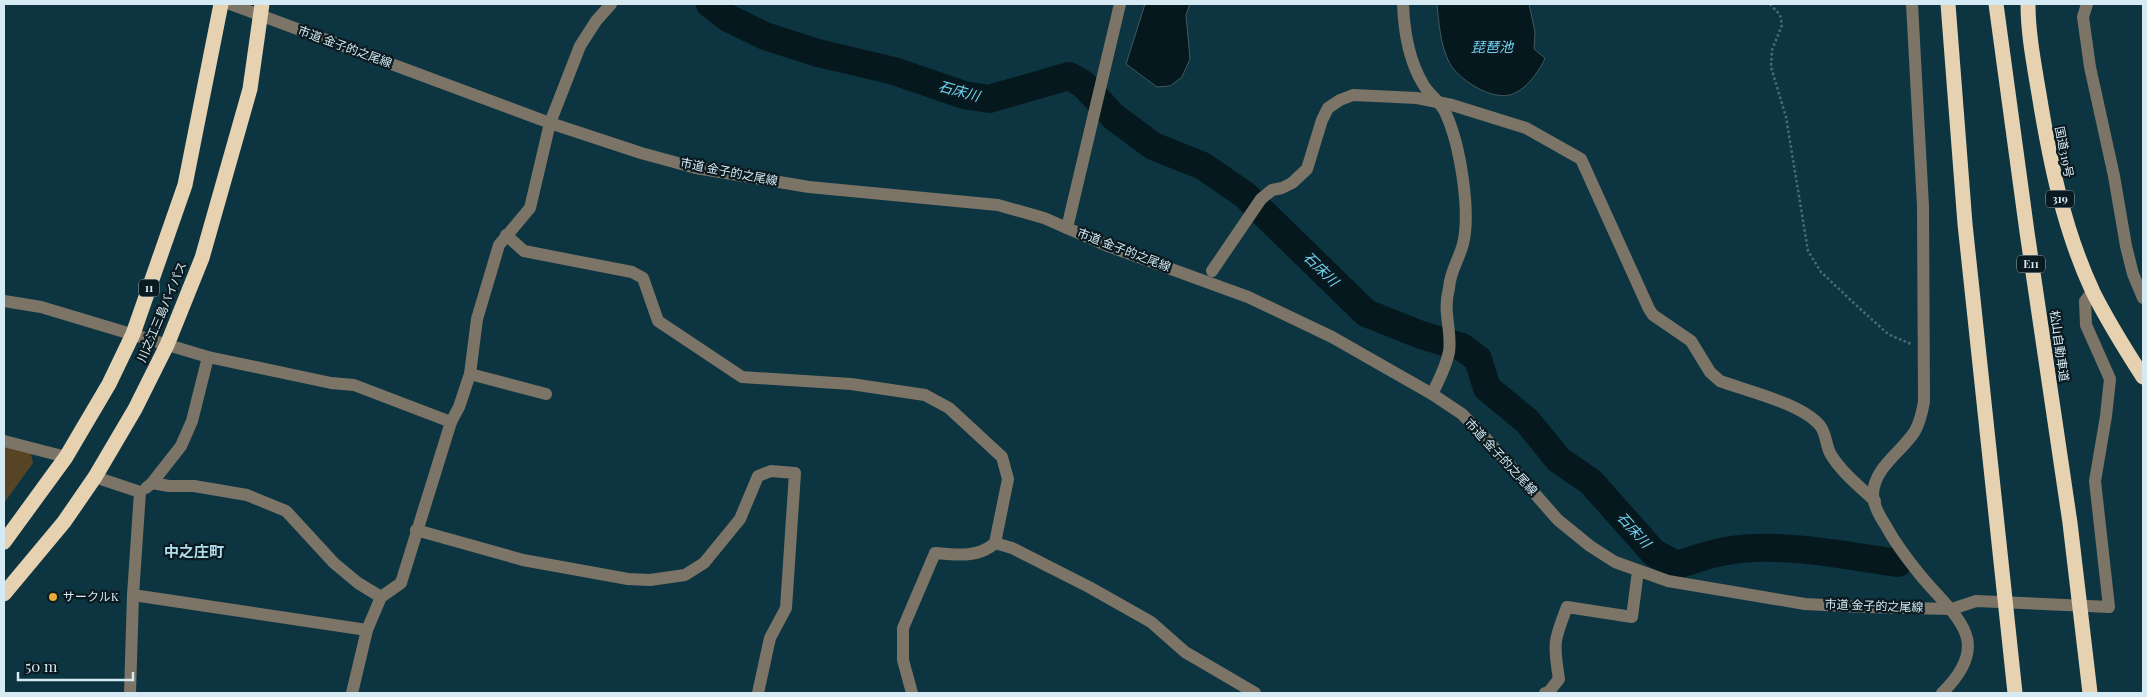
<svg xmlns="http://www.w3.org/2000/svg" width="2147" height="697" font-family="'Playfair Display','Noto Sans JP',serif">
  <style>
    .green { fill: #564425 }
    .water { fill: #05181e; stroke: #43575e }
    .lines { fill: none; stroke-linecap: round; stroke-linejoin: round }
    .river { stroke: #05181e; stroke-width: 28 }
    .path { stroke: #486b76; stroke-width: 2.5; stroke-dasharray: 2.5 2.5; stroke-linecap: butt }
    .minor { stroke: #7c7466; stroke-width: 12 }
    .highway { stroke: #e6d2b1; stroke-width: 15 }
    .poi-dot { fill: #e7ac36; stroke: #0a1a20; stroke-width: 2 }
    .labels { text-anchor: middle; stroke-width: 4.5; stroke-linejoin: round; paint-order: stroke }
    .shield { fill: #0a1a20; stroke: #98acb3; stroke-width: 1 }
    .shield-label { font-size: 11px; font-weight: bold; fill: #d5eaf2 }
    .street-label { font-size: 12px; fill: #d5eaf2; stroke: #0a1a20 }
    .poi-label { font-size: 12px; fill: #d5eaf2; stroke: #0a1a20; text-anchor: start }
    .water-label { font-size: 14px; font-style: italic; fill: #74d4f2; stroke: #0a1a20 }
    .quarter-label { font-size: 15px; font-weight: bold; fill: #b0dbea; stroke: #0a1a20 }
  </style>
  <rect width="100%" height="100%" fill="#0c3541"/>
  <polygon class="green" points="4,444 30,450 33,463 4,503"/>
  <g class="water">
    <polygon points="1145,4 1190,4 1186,15 1190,59 1182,77 1170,86 1157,87 1126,64"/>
    <path d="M1437,4H1529L1535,32L1534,49L1545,58L1543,63C1536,74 1528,87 1515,93C1495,104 1456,79 1448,60C1440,42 1439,23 1437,4Z"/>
  </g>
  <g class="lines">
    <path class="river" d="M710,4L728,18L765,36L818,53L894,71L964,95L989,99L1069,76L1083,84L1114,117L1153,146L1203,166L1245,195L1366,313L1421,335L1462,347L1478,359L1487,388L1527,421L1559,460L1591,482L1654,553L1677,565C1698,558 1718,551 1740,549C1793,544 1847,556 1898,563"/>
    <polyline class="path" points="1770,4 1780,15 1782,25 1772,50 1771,67 1786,117 1808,251 1821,272 1857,306 1888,334 1911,344"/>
    <g class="minor">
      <polyline points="230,4 550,123 641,153 696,168 809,187 998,205 1044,218 1108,246 1248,297 1332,337 1432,394 1462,414 1491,444 1558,520 1590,546 1615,562 1668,581 1805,604 1864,607 1952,609 1976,601 2109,607 2095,481 2106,416 2110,379 2086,325 2085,301 2093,291"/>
      <path d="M1403,4C1404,30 1409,61 1423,84C1429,95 1442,103 1446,114C1460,145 1471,211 1463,244C1459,259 1450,272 1449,288C1447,296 1446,306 1447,314C1448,327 1451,339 1449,352C1446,367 1439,380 1432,394"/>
      <path d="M1912,4L1923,206L1924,402C1922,413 1920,422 1915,431C1902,452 1874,467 1873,494C1873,505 1880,517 1886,526C1895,543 1908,560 1921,576C1956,618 1995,641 1942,693"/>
      <polyline points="2087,4 2083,17 2090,67 2114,176 2126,246 2133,274 2143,298"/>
      <polyline points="1067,228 1120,4"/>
      <path d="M506,235L524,251L632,272L643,278L658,321L742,377L851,384L925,395L949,408L1002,457L1008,479L995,543C979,558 956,555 935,553L903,628V660L912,693"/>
      <path d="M1212,271L1261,199L1272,190L1282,188L1292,183L1307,169L1322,120L1328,108L1340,100L1353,95L1417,98L1452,105L1526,128L1581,159L1649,309L1653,315L1691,341L1710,372L1720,381C1747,391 1804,404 1821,427C1826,434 1826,445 1830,453C1840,471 1860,487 1875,501"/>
      <polyline points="4,301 41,307 208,357 331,383 354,385 451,422"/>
      <polyline points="470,374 546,394"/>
      <polyline points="4,441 66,457"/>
      <polyline points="95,477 140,492 133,595 130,693"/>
      <polyline points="152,483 169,486 194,486 247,495 286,511 334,563 358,583 381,597"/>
      <polyline points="146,488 152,483 181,446 192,421 208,357"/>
      <polyline points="416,530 523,560 628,579 650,580 685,575 704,563 740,519 758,476 771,471 795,473 786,608 770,638 758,693"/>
      <polyline points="995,543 1012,548 1089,587 1151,622 1185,652 1255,693"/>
      <polyline points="133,595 367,630"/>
      <polyline points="352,693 367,630 381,597 401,583 451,422 459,407 470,374 477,319 499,245 530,208 550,123 580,46 596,21 611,4"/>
      <path d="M1545,693H1548L1559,679C1553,643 1554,640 1567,607L1632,617L1638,571"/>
    </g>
    <g class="highway">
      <polyline points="1948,4 1965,224 2015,693"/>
      <polyline points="1996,4 2027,232 2070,523 2090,693"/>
      <path d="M2028,4C2028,34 2034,64 2039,94C2050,162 2064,230 2093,292C2108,322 2125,349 2143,377"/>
      <polyline points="4,542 66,457 109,384 133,334 185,185 221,4"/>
      <polyline points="4,594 64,522 95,477 135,409 167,345 202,258 250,89 262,4"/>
    </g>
  </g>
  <circle class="poi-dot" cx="53" cy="597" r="5"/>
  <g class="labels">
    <g class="shield">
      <rect x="2046" y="190.5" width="28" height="17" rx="4"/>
      <rect x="2017" y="255.5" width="28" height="17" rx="4"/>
      <rect x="139" y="279.5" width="20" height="17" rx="4"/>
    </g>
    <g class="shield-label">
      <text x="2060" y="203">319</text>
      <text x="2031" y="268">E11</text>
      <text x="149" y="292">11</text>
    </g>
    <g class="street-label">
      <text transform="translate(345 47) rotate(20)" y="4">市道 金子的之尾線</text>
      <text transform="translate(2064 152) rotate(79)" y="4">国道319号</text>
      <text transform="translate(729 172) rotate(11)" y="4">市道 金子的之尾線</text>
      <text transform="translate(1124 250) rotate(21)" y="4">市道 金子的之尾線</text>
      <text transform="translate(162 312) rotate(-67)" y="4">川之江三島バイパス</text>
      <text transform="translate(2059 346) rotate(82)" y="4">松山自動車道</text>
      <text transform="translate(1501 457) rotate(47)" y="4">市道 金子的之尾線</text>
      <text transform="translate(1874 606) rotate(2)" y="4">市道 金子的之尾線</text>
    </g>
    <g class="poi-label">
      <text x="63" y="601">サークルK</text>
    </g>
    <g class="water-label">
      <text x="1492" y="52">琵琶池</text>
      <text transform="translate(959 91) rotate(15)" y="5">石床川</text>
      <text transform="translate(1321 269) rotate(44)" y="5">石床川</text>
      <text transform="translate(1634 530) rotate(48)" y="5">石床川</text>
    </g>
    <g class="quarter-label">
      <text x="194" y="557">中之庄町</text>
    </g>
  </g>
  <rect width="2147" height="697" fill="none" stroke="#d5eaf2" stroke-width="10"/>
  <path d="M18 672v8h115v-8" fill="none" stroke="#d5eaf2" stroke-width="2.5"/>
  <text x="25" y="672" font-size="15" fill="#d5eaf2" stroke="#0a1a20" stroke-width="4" paint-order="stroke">50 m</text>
</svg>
